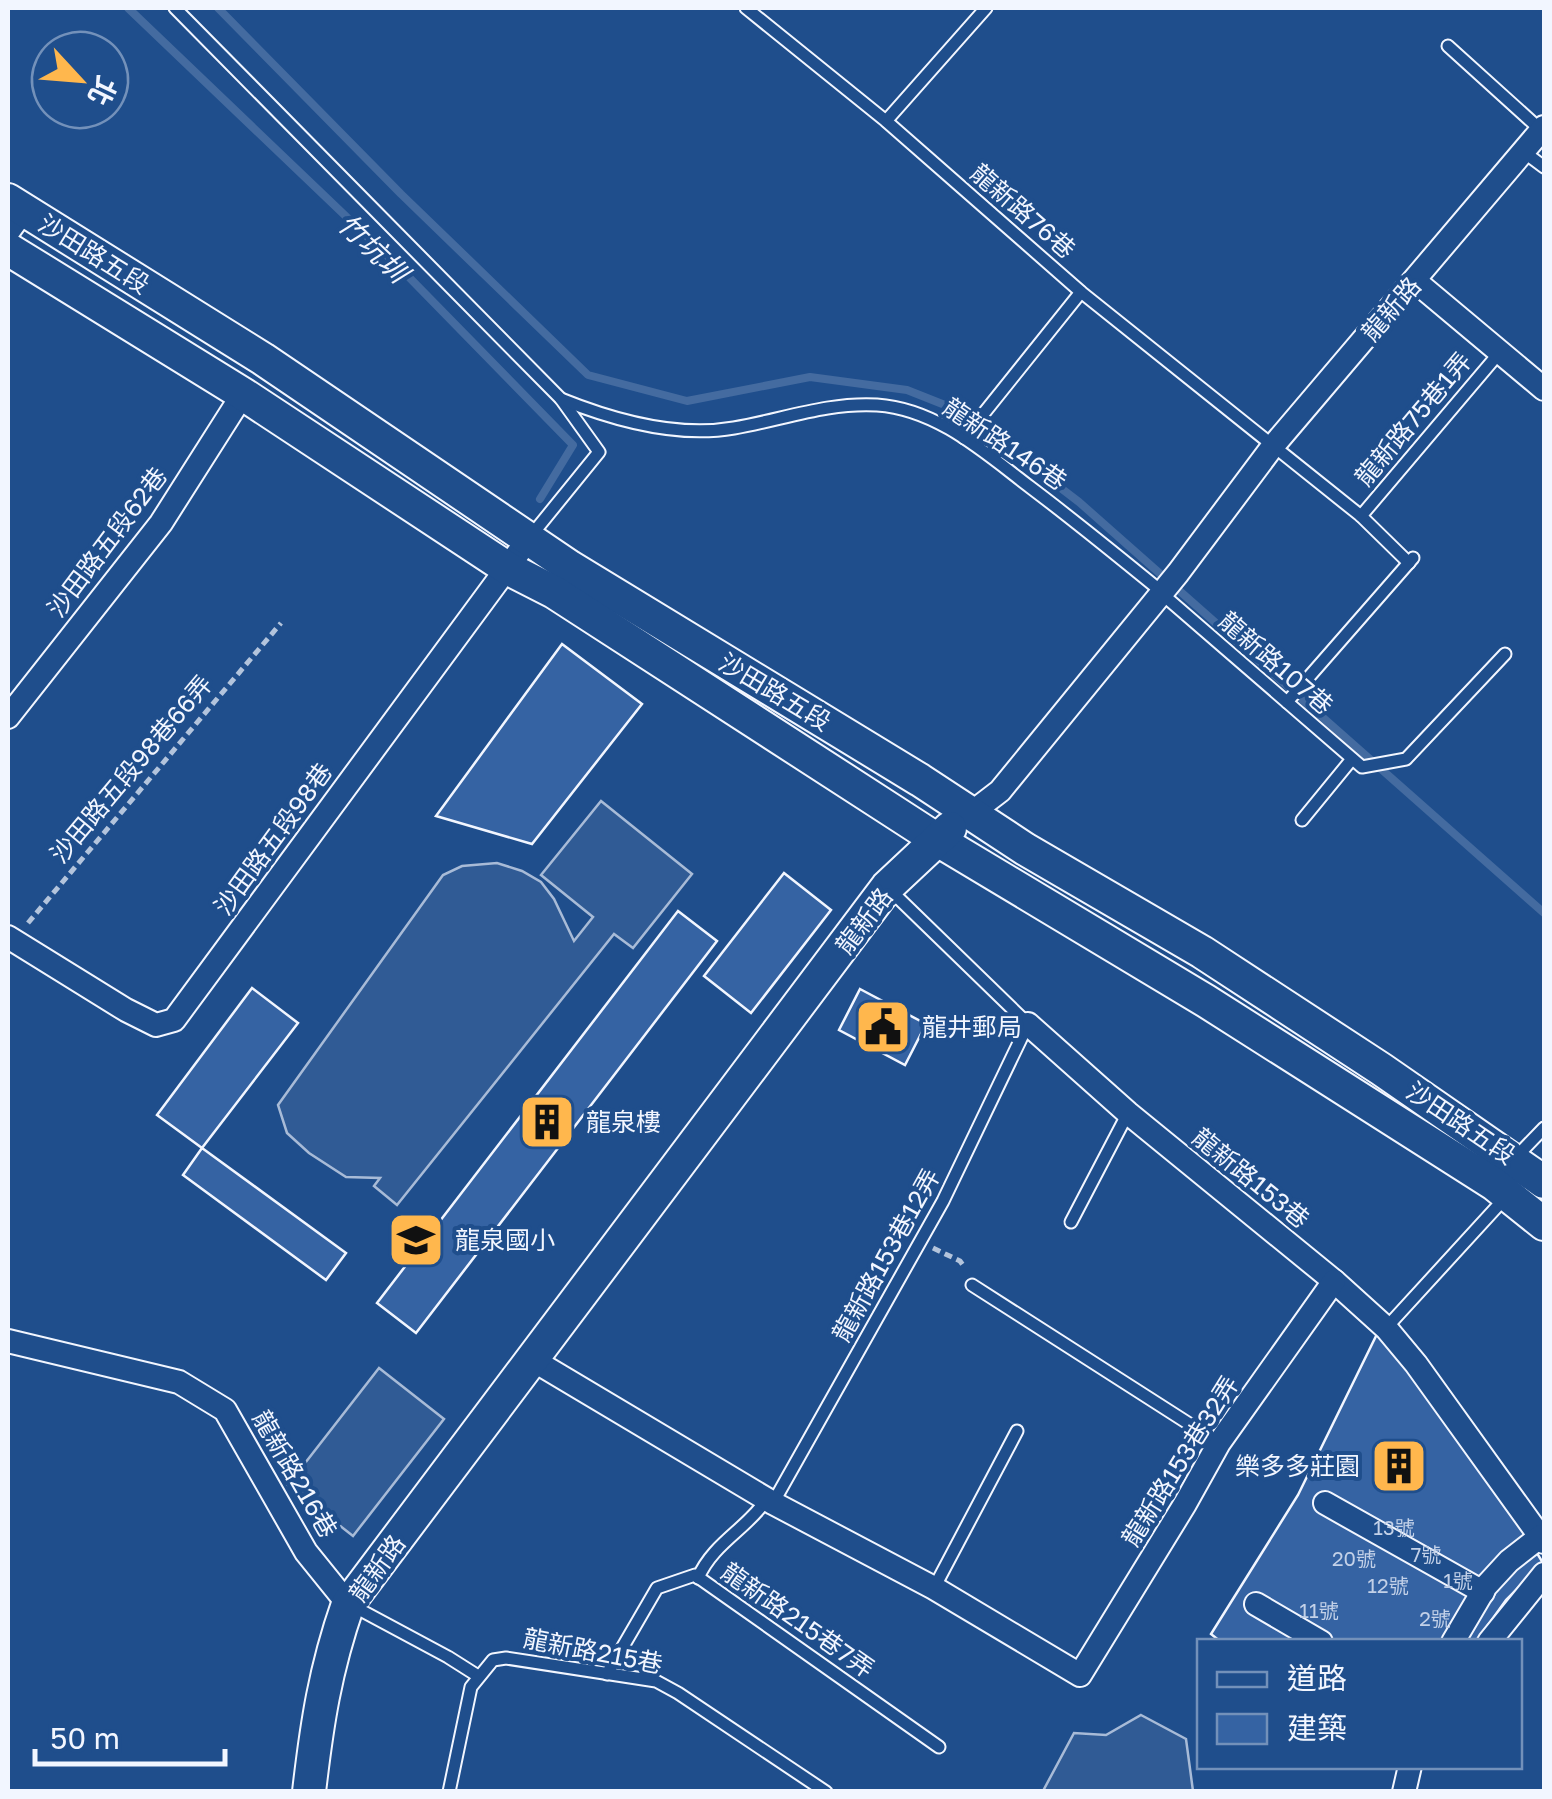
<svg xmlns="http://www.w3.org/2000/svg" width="1552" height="1799" font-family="'Golos Text','Noto Sans TC',sans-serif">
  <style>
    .built { fill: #305b95; stroke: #a8bbd7; stroke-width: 2.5 }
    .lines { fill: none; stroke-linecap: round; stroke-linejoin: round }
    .stream { stroke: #446ba0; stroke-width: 8 }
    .building { fill: #3563a3; stroke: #f2f6ff; stroke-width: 2.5 }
    .lane-casing { stroke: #f2f6ff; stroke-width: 15 }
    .street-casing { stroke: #f2f6ff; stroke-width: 26 }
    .secondary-casing { stroke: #f2f6ff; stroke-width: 36 }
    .path { stroke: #b3c4dc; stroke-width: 5; stroke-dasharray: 8 5; stroke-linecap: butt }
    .lane { stroke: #1f4e8c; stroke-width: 11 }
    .street { stroke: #1f4e8c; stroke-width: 22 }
    .secondary { stroke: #1f4e8c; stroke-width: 32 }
    .labels { text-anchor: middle; stroke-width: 8; stroke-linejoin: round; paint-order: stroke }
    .number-label { font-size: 20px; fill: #c3d1e8 }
    .street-label { font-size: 25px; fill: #f2f6ff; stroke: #1f4e8c }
    .poi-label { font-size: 25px; fill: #f2f6ff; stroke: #1f4e8c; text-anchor: start }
    .water-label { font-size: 28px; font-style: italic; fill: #f2f6ff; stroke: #1f4e8c }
  </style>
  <rect width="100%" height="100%" fill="#1f4e8c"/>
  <g class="built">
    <polygon points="601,801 692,874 633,948 614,934 397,1205 374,1186 380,1178 346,1177 309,1153 287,1133 278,1105 443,875 462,866 497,863 522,871 541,882 554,899 574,941 593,917 541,875"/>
    <polygon points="379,1368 444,1419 353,1536 288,1485"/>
    <polygon points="1141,1715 1186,1739 1193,1791 1043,1791 1074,1733 1106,1735"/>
  </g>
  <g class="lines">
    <g class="stream">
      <polyline points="128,8 400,268 573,445 540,499"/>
      <polyline points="218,8 401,194 588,375 687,401 810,377 907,390 960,411 1079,502 1544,913"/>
    </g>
  </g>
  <g class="building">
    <polygon points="562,644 642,704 532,844 436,816"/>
    <polygon points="784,873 831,910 751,1013 704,976"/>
    <polygon points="678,911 717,941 416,1333 377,1303"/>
    <polygon points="252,988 298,1023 202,1148 157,1115"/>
    <polygon points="860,989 926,1024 905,1065 839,1030"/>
    <polygon points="202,1148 346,1253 326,1280 183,1175"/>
    <polygon points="1378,1332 1467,1437 1543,1563 1506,1600 1476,1642 1221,1642 1211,1634 1298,1495"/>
  </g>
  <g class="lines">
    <g class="lane-casing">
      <g id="lane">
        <polyline points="175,8 561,399 599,452 530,537"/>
        <polyline points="746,8 886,121 1081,292 1361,516 1409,563"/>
        <polyline points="1448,46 1542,131"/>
        <polyline points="886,121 986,8"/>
        <polyline points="1524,152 1544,167"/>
        <path d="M561,399C613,420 677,438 734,428C781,420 828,402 877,405C937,409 984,452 1030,487C1075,521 1118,556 1162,592"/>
        <polyline points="964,438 1081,292"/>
        <polyline points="1361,516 1500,352"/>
        <polyline points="1161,593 1362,767 1406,759 1505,654"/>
        <polyline points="1287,702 1413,558"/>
        <polyline points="1302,820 1352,759"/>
        <polyline points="1516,1157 1544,1128"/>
        <polyline points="1071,1222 1128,1113"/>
        <polyline points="972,1285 1219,1443"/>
        <polyline points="1386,1328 1505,1198"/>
        <polyline points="773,1503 943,1201 1028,1024 890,890"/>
        <path d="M698,1578C713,1543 747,1529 767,1499"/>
        <polyline points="934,1588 1017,1431"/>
        <polyline points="351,1605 448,1657 478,1676"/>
        <polyline points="607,1674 657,1588 695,1575 939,1747"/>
        <polyline points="449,1792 471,1687 493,1660 506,1658 656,1681 678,1693 826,1792"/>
      </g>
    </g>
    <g class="street-casing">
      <g id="street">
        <polyline points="8,232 24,210"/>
        <polyline points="1415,281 1544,389"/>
        <polyline points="8,717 161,523 243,394"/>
        <polyline points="970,814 1000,791 1178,573 1273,446 1544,127"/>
        <polyline points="8,937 126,1010 156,1025 174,1020 530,537"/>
        <polyline points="1028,1024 1128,1113 1334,1281 1386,1328 1416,1364 1544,1542"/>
        <polyline points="8,1341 179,1382 225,1410 306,1552 348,1604"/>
        <polyline points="533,1360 773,1503 934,1588 1080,1675 1185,1504 1219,1443 1334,1281"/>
        <polyline points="1325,1503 1483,1592"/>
        <polyline points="1256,1604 1321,1642"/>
        <polyline points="1453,1642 1486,1586 1509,1561 1541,1536"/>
        <polyline points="1489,1642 1544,1574"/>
        <polyline points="1404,1792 1410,1766"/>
      </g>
    </g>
    <g class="secondary-casing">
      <g id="secondary">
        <polyline points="8,200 263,359 570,567 920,780 1025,849 1202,952 1381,1069 1544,1182"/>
        <polyline points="8,249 243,394 507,568 554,592 936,839 1206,1001 1494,1184 1544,1224"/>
        <path d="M309,1792C317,1723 325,1670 348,1604L887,887L950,828"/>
      </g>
    </g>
    <g class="path">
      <polyline points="28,923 281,623"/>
      <polyline points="933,1248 960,1261 965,1268"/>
    </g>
    <use href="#lane" class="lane"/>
    <use href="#street" class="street"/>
    <use href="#secondary" class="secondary"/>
  </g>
  <defs>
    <g id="civic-square" transform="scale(2.875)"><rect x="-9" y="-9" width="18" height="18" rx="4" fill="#ffb74d" stroke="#1f4e8c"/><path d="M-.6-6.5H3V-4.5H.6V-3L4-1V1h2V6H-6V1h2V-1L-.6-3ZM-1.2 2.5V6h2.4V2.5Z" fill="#111"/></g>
    <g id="building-square" transform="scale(2.875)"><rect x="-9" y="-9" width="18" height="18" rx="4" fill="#ffb74d" stroke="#1f4e8c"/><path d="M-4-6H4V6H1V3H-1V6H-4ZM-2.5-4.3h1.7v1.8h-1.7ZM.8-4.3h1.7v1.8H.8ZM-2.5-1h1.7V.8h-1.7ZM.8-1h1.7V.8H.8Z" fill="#111"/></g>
    <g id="school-square" transform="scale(2.875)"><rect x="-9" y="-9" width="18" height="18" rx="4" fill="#ffb74d" stroke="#1f4e8c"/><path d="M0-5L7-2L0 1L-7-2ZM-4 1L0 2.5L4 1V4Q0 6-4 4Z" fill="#111"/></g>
  </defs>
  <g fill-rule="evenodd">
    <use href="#civic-square" x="883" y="1027"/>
    <use href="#building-square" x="547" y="1122"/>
    <use href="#school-square" x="416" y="1240"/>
    <use href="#building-square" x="1399" y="1466"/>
  </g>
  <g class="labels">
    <g class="number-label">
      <text x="1394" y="1535">13號</text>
      <text x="1426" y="1562">7號</text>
      <text x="1354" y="1566">20號</text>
      <text x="1458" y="1588">1號</text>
      <text x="1388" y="1593">12號</text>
      <text x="1319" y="1618">11號</text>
      <text x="1435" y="1626">2號</text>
    </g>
    <g class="street-label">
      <text transform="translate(1023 211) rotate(41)" y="9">龍新路76巷</text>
      <text transform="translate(94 254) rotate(32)" y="9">沙田路五段</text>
      <text transform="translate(1391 309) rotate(-49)" y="9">龍新路</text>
      <text transform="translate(1413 419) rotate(-50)" y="9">龍新路75巷1弄</text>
      <text transform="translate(1005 444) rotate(34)" y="9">龍新路146巷</text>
      <text transform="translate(107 542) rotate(-53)" y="9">沙田路五段62巷</text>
      <text transform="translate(1276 663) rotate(41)" y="9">龍新路107巷</text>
      <text transform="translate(775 692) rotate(31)" y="9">沙田路五段</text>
      <text transform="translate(131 769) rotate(-50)" y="9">沙田路五段98巷66弄</text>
      <text transform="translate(273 839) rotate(-54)" y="9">沙田路五段98巷</text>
      <text transform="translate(864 921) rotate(-53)" y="9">龍新路</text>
      <text transform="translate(1461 1123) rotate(34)" y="9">沙田路五段</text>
      <text transform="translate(1251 1178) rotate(39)" y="9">龍新路153巷</text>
      <text transform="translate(886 1255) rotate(-61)" y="9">龍新路153巷12弄</text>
      <text transform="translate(1180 1461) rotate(-58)" y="9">龍新路153巷32弄</text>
      <text transform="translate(295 1474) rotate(60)" y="9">龍新路216巷</text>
      <text transform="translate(377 1568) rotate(-54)" y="9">龍新路</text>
      <text transform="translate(798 1620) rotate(35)" y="9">龍新路215巷7弄</text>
      <text transform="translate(593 1651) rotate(11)" y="9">龍新路215巷</text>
    </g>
    <g class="poi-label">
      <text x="922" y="1036">龍井郵局</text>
      <text x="586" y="1131">龍泉樓</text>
      <text x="455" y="1249">龍泉國小</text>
      <text x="1360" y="1475" text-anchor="end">樂多多莊園</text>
    </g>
    <g class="water-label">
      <text transform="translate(373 248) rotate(44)" y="10">竹坑圳</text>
    </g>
  </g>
  <rect width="1552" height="1799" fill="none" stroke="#f2f6ff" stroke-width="20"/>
  <rect x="1197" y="1639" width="325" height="130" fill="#1f4e8c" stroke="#7391ba" stroke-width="2.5"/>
  <rect x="1217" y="1672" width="50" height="15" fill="#1f4e8c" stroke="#7391ba" stroke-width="2.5"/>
  <text x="1287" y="1689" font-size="30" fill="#f2f6ff">道路</text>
  <rect x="1217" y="1714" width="50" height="30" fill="#3563a3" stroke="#7391ba" stroke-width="2.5"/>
  <text x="1287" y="1739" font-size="30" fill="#f2f6ff">建築</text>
  <g transform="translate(80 80) rotate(116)"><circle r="48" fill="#1f4e8c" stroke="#7391ba" stroke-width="2.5"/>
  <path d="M0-8L18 38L0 25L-18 38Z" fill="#ffb74d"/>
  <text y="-15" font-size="28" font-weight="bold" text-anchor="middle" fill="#f2f6ff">北</text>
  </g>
  <path d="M35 1749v15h190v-15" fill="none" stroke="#f2f6ff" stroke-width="5"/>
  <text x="50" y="1749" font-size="30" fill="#f2f6ff" stroke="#1f4e8c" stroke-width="8" paint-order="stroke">50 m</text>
</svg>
